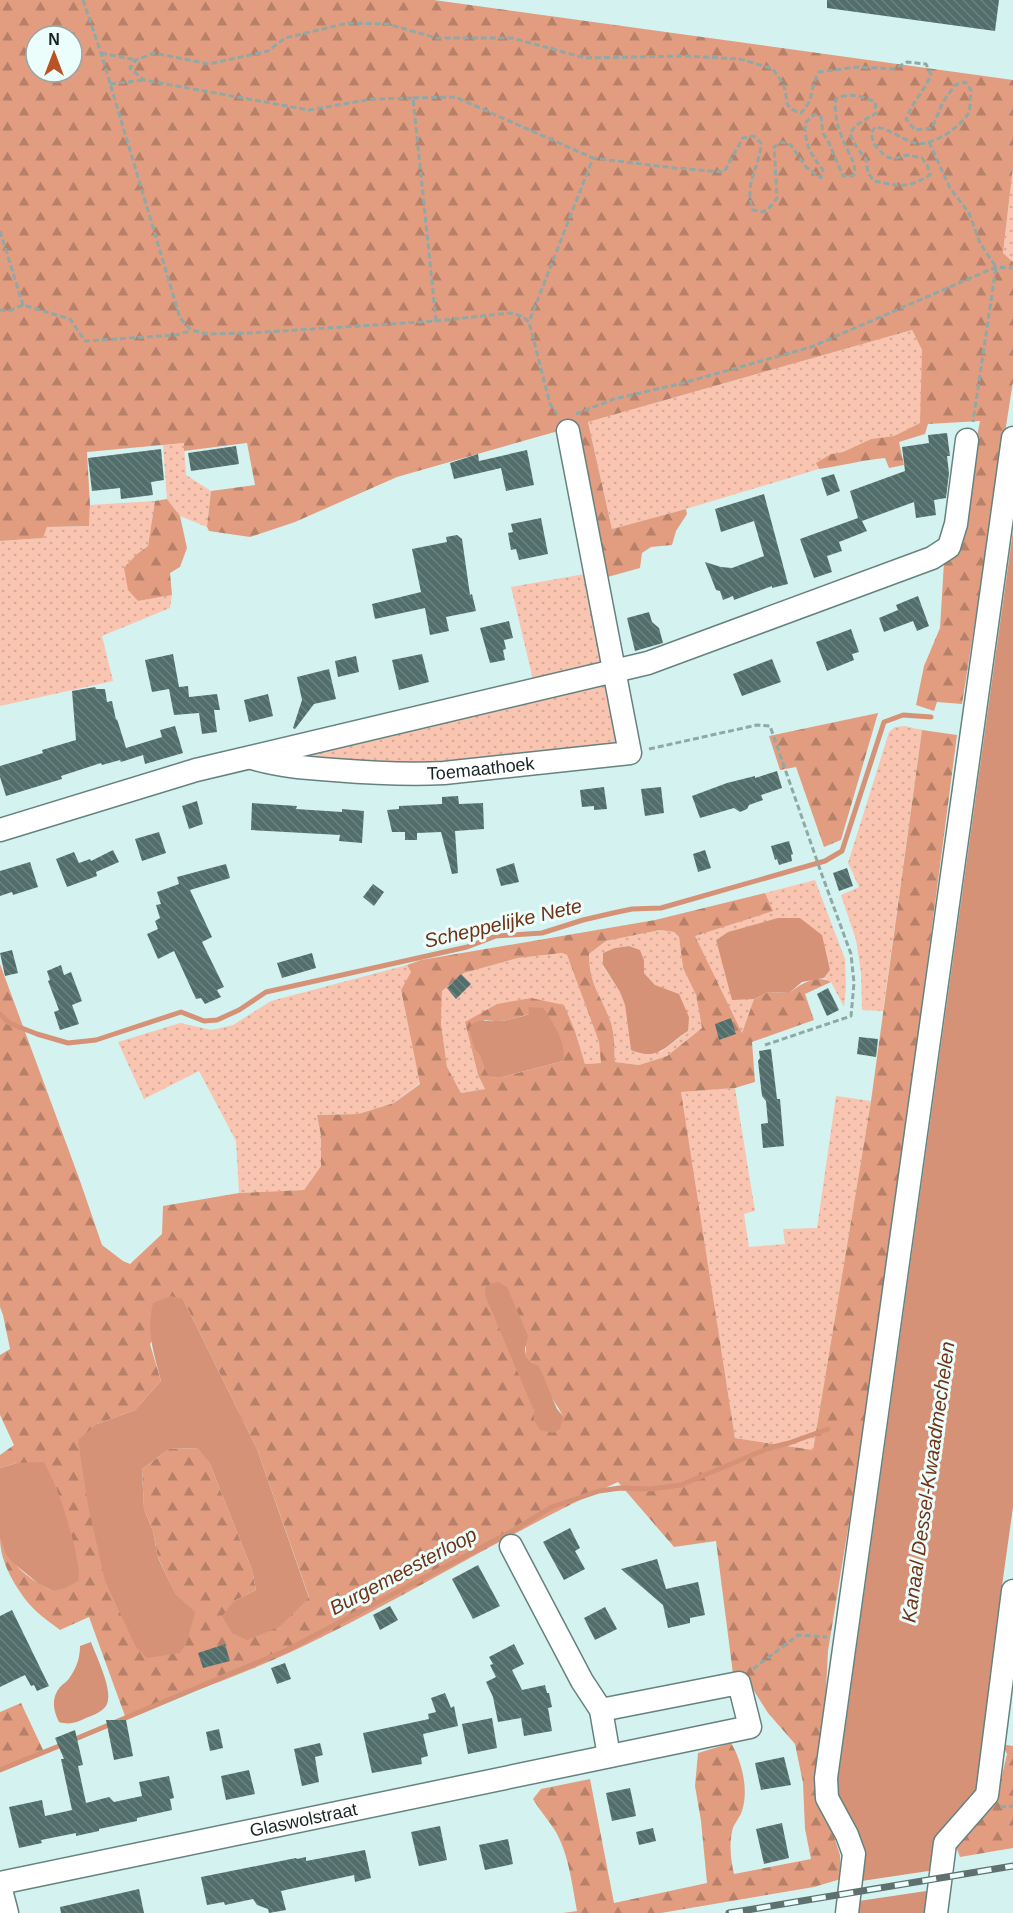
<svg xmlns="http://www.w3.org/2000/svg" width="1013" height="1913" font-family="Arial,sans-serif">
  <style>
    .grass { fill: url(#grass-dots); fill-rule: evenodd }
    .forest { fill: url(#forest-firs); fill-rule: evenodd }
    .water { fill: #d69277 }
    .pier { fill: #d4f3f0 }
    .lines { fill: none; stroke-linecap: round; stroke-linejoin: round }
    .stream { stroke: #d69277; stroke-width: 5 }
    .building { fill: url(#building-back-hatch) }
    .minor-casing { stroke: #66827f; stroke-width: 25 }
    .path { stroke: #90a8a6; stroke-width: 3; stroke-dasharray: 6 3; stroke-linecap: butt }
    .minor { stroke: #fff; stroke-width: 22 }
    .rail-casing { stroke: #5e716f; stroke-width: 7 }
    .rail { stroke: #ebfefc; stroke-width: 4.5; stroke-dasharray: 14; stroke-linecap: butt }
    .labels { text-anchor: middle; stroke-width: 6; stroke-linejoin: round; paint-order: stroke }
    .street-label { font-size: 18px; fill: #182423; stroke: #ebfefc }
    .water-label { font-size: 20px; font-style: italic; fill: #713216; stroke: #ebfefc }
  </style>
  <defs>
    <pattern id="grass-dots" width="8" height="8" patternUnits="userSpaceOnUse" patternTransform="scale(1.5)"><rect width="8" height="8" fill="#f9c5b1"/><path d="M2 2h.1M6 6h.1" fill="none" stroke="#d5a998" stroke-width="1.8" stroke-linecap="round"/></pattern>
    <pattern id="forest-firs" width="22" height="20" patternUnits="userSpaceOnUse" patternTransform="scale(1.5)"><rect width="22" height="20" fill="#e29d81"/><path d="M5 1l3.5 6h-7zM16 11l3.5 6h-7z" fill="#b68069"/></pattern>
    <pattern id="building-back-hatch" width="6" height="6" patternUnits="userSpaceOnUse" patternTransform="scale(1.5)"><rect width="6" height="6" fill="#526e6b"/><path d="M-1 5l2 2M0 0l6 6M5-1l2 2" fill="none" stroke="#6c8280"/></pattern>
  </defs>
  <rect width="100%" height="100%" fill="#d4f3f0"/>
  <g class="grass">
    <polygon points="1013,167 1013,262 1003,253"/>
    <polygon points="912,330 922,350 921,423 894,436 871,439 843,452 831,454 817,466 819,469 686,509 612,529 588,422"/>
    <polygon points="184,443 186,475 211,491 207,527 180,516 167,499 163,445"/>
    <polygon points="155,501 148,546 137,554 138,601 172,595 170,608 102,636 113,681 0,706 0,541 42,538 47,527 89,526 90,505"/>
    <polygon points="590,573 608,650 600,666 534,684 511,587"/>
    <polygon points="600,684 612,689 616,695 617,745 445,768 303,761 300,753"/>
    <polygon points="905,726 922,730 883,1011 862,1010 861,972 856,940 841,895 859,887 848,863 889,732 895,727"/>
    <polygon points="815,880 845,959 846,987 844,1007 831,982 824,978 830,970 827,961 763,923 728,932 716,940 732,999 754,999 742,1034 694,936 772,911 765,893"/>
    <path d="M660,930L674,932L679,937L683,968L696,995L702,1028L667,1056L639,1065L615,1062C614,1050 615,1035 611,1023C602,996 589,986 589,954L606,941ZM629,946L640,950L644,960V973L655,985L688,1031L661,1052L631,1050L625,1005L620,992L603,966L615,948Z"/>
    <polygon points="562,953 567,955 599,1042 602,1063 585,1064 575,1031 563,1005 465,1022 478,1075 485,1089 461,1093 447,1068 441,1023 442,991 464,973 518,958"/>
    <polygon points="407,965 412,972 401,990 420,1083 394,1103 358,1114 317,1115 321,1136 321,1166 304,1190 239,1193 236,1141 199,1071 144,1099 118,1042 180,1023 212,1030 233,1025 271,1001"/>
    <polygon points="735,1088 755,1211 744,1214 749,1247 785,1244 783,1229 817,1228 836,1096 871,1101 813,1450 735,1438 680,1092"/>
  </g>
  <g class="forest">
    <path d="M0,0H434L1013,80V167L1003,253L1013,262V382L962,704L937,702L934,711L916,705L924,666L940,628L944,562L959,554L969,477L980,421L928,424L925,434L899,442L904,465L889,468L885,458C862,460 841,466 819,469L816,463L831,454L843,452L871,439L894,436L920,423L922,350L912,330L588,422L612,529L686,509L687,514L676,531L672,545L651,547L642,553L640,568L604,578L576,426L397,477L295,522L250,537L209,531L207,527L211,491L255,485L247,443L184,451V443L87,452L90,505L89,526L47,527L43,538L0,541ZM36,36H72V72H36Z"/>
    <polygon points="167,499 180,516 187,548 180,567 170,573 172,595 138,601 128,590 124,568 137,554 148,546 155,501"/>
    <polygon points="878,713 841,840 824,847 796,767 780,770 769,736"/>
    <path d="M922,730L957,735L905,1135L862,1443L828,1651L821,1783L825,1809L840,1855L841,1879L814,1887L661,1913H563L577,1911C572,1884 568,1848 552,1826C546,1817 539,1809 533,1799L541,1789L590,1779L614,1903L707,1883L701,1821L695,1786L698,1753L731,1743C742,1761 749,1790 742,1811C740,1818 733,1824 732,1832C729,1845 731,1861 734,1874L811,1859L805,1829L803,1783L795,1744L768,1713L744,1675L733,1674L716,1541L674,1547L618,1482C517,1528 423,1587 324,1636C260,1669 192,1692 125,1716L89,1617L60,1630C51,1623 39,1615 31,1606C16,1589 0,1562 0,1539C10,1564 28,1579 53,1591L77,1560L56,1488L17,1463L0,1468V1455L14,1445L0,1415V1355L10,1349L3,1315L0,1307V964L79,1178L102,1245L123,1261L130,1264L162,1234L163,1206L239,1193L304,1190L321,1166V1136L317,1115L358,1114L394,1103L420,1084L401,990L411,972L407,965L421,960L655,920L765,893L773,911L695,936L742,1033L754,999L769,992L789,993C801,984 816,974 831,982L805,994L814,1020L752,1042L755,1082L735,1088L681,1092L735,1438L813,1450L871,1101ZM660,930L674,932L679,937L683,968L696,995L702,1028L667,1056L639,1065L615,1062C614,1050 615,1035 611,1023C602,996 589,986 589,954L606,941ZM562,953L567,955L599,1042L601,1063L585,1064L575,1031L564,1005L531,998L497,1004L465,1022L478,1075L485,1089L461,1093L447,1067L441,1023L442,991L464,973L518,958ZM529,1014L563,1061L499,1078L492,1077L480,1055L484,1020C499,1023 515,1019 529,1014ZM498,1282L526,1341V1356L532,1363L563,1416L535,1420L534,1411ZM183,1299L257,1449L309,1597L234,1601L256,1590L252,1570L210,1464L199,1448L169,1449L142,1469L144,1509L153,1531L158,1558L175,1594L97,1424L135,1410L161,1381L150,1344Z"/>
    <polygon points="21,1703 44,1752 0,1769 0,1712"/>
    <polygon points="1002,1744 1013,1746 1013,1848 960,1857 955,1844 996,1800 1007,1754"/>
  </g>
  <g class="water">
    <polygon points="1013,531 1013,1507 996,1629 999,1640 978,1792 926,1913 853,1913 836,1794"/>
    <polygon points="778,918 800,918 822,935 830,970 824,978 802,982 789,993 769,992 754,999 732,1000 716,940 728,932"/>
    <path d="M629,946L640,950L644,960V973L655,985L679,994L689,1017L688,1031C666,1045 659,1062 631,1050L625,1005L620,992L603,965V953L615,948Z"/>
    <path d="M528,1007L543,1008C552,1020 568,1046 563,1061L499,1078L492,1077L487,1074L480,1055L475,1049L469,1029C477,1017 483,1022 495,1021C506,1021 518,1018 529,1014Z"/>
    <polygon points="498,1282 507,1287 528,1336 525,1349 526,1356 532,1363 539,1366 557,1409 563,1416 560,1429 553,1433 540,1430 534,1420 534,1411 485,1295 486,1287 492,1283"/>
    <path d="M171,1296L183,1299L257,1449L309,1598L279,1627L247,1640L232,1633L222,1616L234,1601L256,1590L252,1570L210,1464L198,1448L169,1449L142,1469L144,1509L153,1531L158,1558L175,1594L195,1612L187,1642L180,1653L147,1658L136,1647L105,1581L88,1505L78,1440L97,1424L135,1410L161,1381C154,1353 146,1333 153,1303Z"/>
    <path d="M44,1462C48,1471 53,1479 56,1488C64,1507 82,1563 78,1581L65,1588L53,1591L39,1584L12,1562L6,1554L0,1539V1468L17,1463Z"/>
    <path d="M91,1642C96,1656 115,1693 106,1706C103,1711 92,1716 86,1718C76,1723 69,1725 59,1722C53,1710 51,1698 60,1687C64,1683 68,1681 70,1677C77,1667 80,1657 80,1646Z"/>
  </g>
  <polygon class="pier" points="935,1870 933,1890 852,1902 855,1882"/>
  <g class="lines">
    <g class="stream">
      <polyline points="0,1014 9,1023 37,1034 68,1043 96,1040 181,1012 204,1021 217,1020 239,1010 266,992 467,947 496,936 542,933 583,920 613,913 632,909 661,908 825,861 842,851 884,722 903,715 931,717"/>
      <polyline points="73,1740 287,1650 509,1533 552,1507 599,1491 620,1488 650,1489 681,1485 769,1448 789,1443 828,1429"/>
      <polyline points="0,1770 64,1744"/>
    </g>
  </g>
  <g class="building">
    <polygon points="827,0 999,0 995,31 827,8"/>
    <polygon points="947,433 950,456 947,456 949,473 946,498 934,500 936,515 916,518 914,502 862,521 867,531 839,542 842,551 827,556 832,572 814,578 800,539 858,518 850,491 905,471 902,447 929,443 928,435"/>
    <polygon points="236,446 239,464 191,471 188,453"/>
    <polygon points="161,449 164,480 151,482 153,495 121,499 120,488 92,491 88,458"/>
    <polygon points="527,450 534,485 506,491 501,468 454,479 450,463 478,454 479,461"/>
    <polygon points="834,474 840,491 827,496 821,478"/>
    <polygon points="764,494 788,584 772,588 772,586 734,600 733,596 723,600 720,591 716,590 705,562 721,567 732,568 764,556 754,521 721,532 715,509"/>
    <polygon points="541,518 548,554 519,560 516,549 511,550 508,533 513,532 511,524"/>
    <polygon points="457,535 462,539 470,595 472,594 476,611 446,617 449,631 430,635 425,608 375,619 372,604 421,592 412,549 447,542 446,537"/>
    <polygon points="918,596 929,626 917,631 913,621 884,632 879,618 898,610 896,605"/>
    <polygon points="649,612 652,622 659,628 663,643 635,651 627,618"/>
    <polygon points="509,621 513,638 504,640 506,649 503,650 505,660 490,663 480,628"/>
    <polygon points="851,629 859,652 852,654 854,660 827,671 816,642"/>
    <polygon points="173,654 179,687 188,686 189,697 217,694 220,710 214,710 217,732 202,734 199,713 174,715 169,689 152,692 145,660"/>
    <polygon points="422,654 429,682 399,690 392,660"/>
    <polygon points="356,656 359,672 338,677 335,661"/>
    <polygon points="772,659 781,682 742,696 733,674"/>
    <polygon points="329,669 336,699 314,704 295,729 293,728 302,700 297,677"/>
    <polygon points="95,687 96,689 105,689 107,702 112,701 116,720 117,719 126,748 162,737 160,730 175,726 183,753 145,764 143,755 121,762 120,760 102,765 101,763 61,776 62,779 6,796 0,777 0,766 43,753 42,750 76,740 72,691"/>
    <polygon points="268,694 273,716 249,722 244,700"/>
    <polygon points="777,771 782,788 761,795 763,800 749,805 747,809 740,812 734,808 700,818 692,796 727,783 755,776 755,778"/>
    <polygon points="604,787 607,809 594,810 594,806 582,807 580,790"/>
    <polygon points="661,787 664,813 645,816 641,789"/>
    <polygon points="458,796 459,804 483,803 484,829 455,831 458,873 452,874 441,832 417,833 417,840 405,840 405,832 392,832 387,810 399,809 399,806 442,804 442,797"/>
    <polygon points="197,801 203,824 189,829 182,806"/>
    <polygon points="252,803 297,806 296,809 342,812 342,809 364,811 362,843 339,841 340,835 251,830"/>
    <polygon points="159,832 166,853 142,861 135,839"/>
    <polygon points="789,841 793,854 791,855 792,861 779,865 777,859 775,860 771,846"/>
    <polygon points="113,850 119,862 96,872 97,876 67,887 56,859 74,852 79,863 90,859 91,861"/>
    <polygon points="705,850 711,868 698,872 693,854"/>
    <polygon points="30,862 38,887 13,895 12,892 0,896 0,871"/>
    <polygon points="514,863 519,882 501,886 496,869"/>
    <polygon points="226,864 230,878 190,890 212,937 202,942 224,987 217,990 221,997 205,1004 201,998 196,999 174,951 158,959 147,934 158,929 155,921 160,918 156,905 161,904 157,892 179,884 177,877"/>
    <polygon points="847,868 853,886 839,891 833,873"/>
    <polygon points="373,884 384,892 374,906 363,897"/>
    <polygon points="12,950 18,973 5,976 0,953"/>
    <polygon points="312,953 316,968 282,978 277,963"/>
    <polygon points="61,965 64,975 71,972 82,1001 72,1005 79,1024 60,1030 54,1012 59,1010 48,981 50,980 47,971"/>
    <polygon points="461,974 471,984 456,999 447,988"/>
    <polygon points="828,988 839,1010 827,1016 817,994"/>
    <polygon points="731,1018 736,1034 719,1040 715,1024"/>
    <polygon points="859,1037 878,1039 876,1057 857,1054"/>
    <polygon points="771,1049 777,1099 780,1099 784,1146 763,1148 761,1124 768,1123 766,1101 762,1096 758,1061 760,1058 759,1051"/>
    <polygon points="570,1528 580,1548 575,1551 585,1569 564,1580 543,1542"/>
    <polygon points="657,1559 666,1589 698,1582 705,1615 690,1618 690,1623 668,1628 663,1605 621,1569"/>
    <polygon points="478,1565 500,1606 473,1619 452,1579"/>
    <polygon points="390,1606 398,1620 380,1630 373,1615"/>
    <polygon points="605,1607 617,1629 595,1640 584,1618"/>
    <polygon points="12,1610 49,1686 37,1691 34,1685 31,1686 25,1675 0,1687 0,1616"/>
    <polygon points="225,1644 230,1661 203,1668 198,1653"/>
    <polygon points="514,1644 524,1664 512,1670 522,1690 545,1685 547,1693 549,1693 552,1707 548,1708 552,1731 524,1736 521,1718 498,1722 493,1697 486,1682 496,1677 490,1665 493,1664 489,1657"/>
    <polygon points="285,1663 291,1679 277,1684 271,1668"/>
    <polygon points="445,1693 451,1708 454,1706 458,1726 423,1734 428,1756 421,1758 422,1764 372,1773 363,1733 429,1719 428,1714 436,1712 431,1698"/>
    <polygon points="492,1718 497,1748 468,1754 462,1724"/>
    <polygon points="106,1720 126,1720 133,1756 114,1760"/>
    <polygon points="219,1729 223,1748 210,1751 206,1732"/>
    <polygon points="75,1730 83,1765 78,1766 86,1803 109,1797 114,1802 142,1796 139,1782 169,1776 174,1798 170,1799 172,1810 137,1818 137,1821 99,1829 99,1831 76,1836 76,1833 41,1840 42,1843 19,1848 9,1807 42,1800 45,1816 72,1810 61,1759 64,1759 55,1738"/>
    <polygon points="320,1743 323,1755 315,1757 319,1782 302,1786 294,1749"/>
    <polygon points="784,1757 791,1785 761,1790 755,1763"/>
    <polygon points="249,1770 255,1794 226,1800 221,1776"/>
    <polygon points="630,1788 636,1816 612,1821 606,1793"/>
    <polygon points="782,1823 789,1858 764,1864 756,1829"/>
    <polygon points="440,1826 447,1860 419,1866 411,1832"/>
    <polygon points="653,1828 656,1841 639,1845 636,1832"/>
    <polygon points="508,1839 513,1864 485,1870 479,1845"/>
    <polygon points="365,1850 371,1878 355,1882 354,1875 281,1891 286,1910 269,1913 268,1909 257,1905 253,1899 225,1905 224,1902 207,1905 201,1877 296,1858 297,1859 306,1857 306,1861"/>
    <polygon points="139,1889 144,1913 61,1913 60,1907"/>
  </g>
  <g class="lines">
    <g class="minor-casing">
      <g id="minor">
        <path id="s1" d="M252,758C278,766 306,768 334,770C371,773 407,775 444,773L630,753L568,431"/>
        <polyline points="0,830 196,770 648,663 932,558 949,547 956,524 967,440"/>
        <polyline points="511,1546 582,1681 601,1710 609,1756"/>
        <path id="s2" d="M0,1883L750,1727L739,1683L601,1710"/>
        <polyline points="0,1886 7,1913"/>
        <polyline points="847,1913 854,1854 847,1835 827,1798 826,1778 1013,438"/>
        <polyline points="936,1913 945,1843 987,1795 1013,1591"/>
      </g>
    </g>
    <g class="path">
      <polyline points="83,0 101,53 180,318 191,330 207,334 250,333 436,321 510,313 522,316 529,322 550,404 557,414"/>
      <polyline points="101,53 136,60"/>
      <polyline points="110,84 144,80"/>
      <polyline points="413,98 455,97 593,158"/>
      <polyline points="929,142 950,188 969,213 980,243 996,267 973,422"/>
      <polyline points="0,231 23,305"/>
      <polyline points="0,310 9,311 23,305 70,319 85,341 176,335 190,331"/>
      <path d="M436,321L413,98L372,99L309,110L144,80L130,68L136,60L154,53L209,64L268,51L285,38L348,23L388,24L436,38H512L585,58L685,56L740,59L773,69C777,75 782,81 784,87C789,101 782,108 801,113C815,99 809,89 819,72L856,67L894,69L907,62L926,64L931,75C924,91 912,103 906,119L915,130L932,128L943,102L955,85L965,82L971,90C970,97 971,108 968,114C960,127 932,147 915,143C901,139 891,129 875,127L871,133L874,144L885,156L893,159L907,155L922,158L927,165L930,175C907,189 899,186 874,181L868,173L866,159L857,148L850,134L855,126L876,113L875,102C862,96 850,92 836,99C833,116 840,135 848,151C852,159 855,164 855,174L852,176H843L829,143L823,133L821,117L815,114L805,123C805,145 810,153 823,170L821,178L806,167L791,145L782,142L774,147L777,198L771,206L763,212L753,210C743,183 760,168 761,143L754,136L743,138L724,172L674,168L593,158L529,322"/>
      <polyline points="576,414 614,399 683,383 811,347 996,267 1013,268"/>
      <polyline points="649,749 757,725 770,726 822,875 851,954 854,983 851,1016 765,1045"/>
      <polyline points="753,1669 798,1635 827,1637"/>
      <polyline points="1000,1807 1013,1806"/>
    </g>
    <use href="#minor" class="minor"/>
    <g class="rail-casing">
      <polyline id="rail" points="729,1913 1013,1866"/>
    </g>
    <use href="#rail" class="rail"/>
  </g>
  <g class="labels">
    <g class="street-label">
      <text dy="6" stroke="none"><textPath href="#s1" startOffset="230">Toemaathoek</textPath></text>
      <text dy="6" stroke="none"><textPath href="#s2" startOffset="310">Glaswolstraat</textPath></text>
    </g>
    <g class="water-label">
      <text transform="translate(503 923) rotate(-13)" y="7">Scheppelijke Nete</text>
      <text transform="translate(928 1482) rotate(-82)" y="7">Kanaal Dessel-Kwaadmechelen</text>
      <text transform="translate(403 1571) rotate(-28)" y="7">Burgemeesterloop</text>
    </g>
  </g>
  <g transform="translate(54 54)"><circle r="28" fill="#ebfefc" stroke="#97a7a5" stroke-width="1.5"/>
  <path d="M0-4.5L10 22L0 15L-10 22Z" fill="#b95325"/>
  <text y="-9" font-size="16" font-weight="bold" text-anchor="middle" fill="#182423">N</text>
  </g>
</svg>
